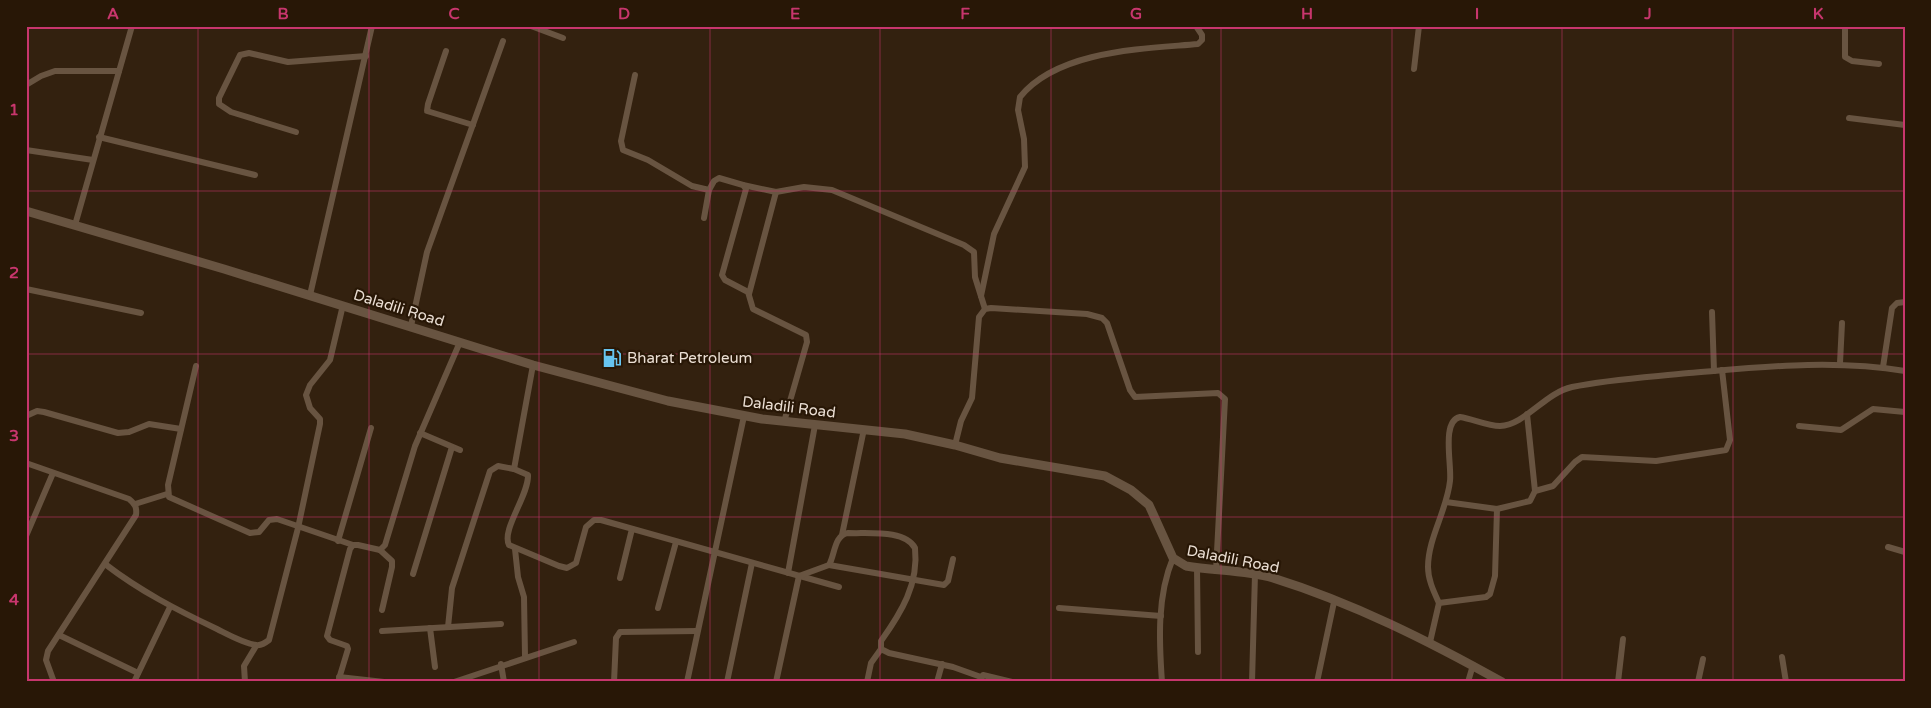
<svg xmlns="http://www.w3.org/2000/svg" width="1931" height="708" font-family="'Varela Round',sans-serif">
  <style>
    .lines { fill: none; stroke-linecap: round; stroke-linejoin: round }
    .street { stroke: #685441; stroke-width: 6 }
    .secondary { stroke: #685441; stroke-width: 9 }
    .grid { fill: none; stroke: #c8366d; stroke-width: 1; stroke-opacity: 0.55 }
    .labels { text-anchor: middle; stroke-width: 4.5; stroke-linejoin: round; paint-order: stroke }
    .street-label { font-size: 15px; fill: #ebdfd4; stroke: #281706 }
    .poi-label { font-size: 15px; fill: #ebdfd4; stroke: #281706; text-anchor: start }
    .neatline { fill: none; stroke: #c8366d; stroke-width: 2 }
    .grid-label { font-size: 16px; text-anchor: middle; font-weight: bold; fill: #c8366d }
  </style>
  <rect width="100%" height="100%" fill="#33210f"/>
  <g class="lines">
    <g class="street">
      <polyline points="531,26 563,38"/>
      <polyline points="1845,26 1845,57 1852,61 1879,64"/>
      <polyline points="446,51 428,104 427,111 473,125"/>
      <polyline points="1414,69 1419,26"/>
      <polyline points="635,75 621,141 623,150 648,160 692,186 709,190 714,181 719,178 743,185 746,189 722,275 725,280 748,292 753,309 806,335 807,342 784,422"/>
      <polyline points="26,85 41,76 55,71 119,71"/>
      <polyline points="1849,118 1905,125"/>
      <polyline points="296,132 231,112 219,104 219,98 240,55 249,53 288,62 366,56"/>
      <polyline points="99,137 255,175"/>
      <polyline points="26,150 93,160"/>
      <polyline points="743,185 776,192 804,187 832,190 964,245 974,252 975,277 985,309"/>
      <polyline points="704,218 709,190"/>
      <polyline points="75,225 132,26"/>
      <polyline points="26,289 141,313"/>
      <polyline points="749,294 776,192"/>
      <polyline points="310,295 372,26"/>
      <path d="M981,296L994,234L1025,167L1024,139L1018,110L1020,97C1058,50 1143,49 1198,44L1202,40V35L1196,26"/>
      <polyline points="1712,312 1714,371"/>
      <polyline points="411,326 427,252 503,41"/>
      <polyline points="1840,363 1842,323"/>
      <polyline points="196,366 168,485 169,497 250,533 259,532 269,520 277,519 353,545"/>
      <polyline points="1883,367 1892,308 1897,303 1905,302"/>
      <polyline points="26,416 37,411 44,412 118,433 129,432 149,424 181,429"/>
      <polyline points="1799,426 1841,430 1873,409 1905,412"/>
      <polyline points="420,433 460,450"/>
      <polyline points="955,445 961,421 972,398 979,317 985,309 991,308 1087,314 1102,318 1107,323 1130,390 1135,397 1218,393 1225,399 1216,571"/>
      <path d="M26,463L129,499C135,504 137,507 136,515L48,651L46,660L54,682"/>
      <polyline points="514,469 533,365"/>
      <polyline points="1535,491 1553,486 1575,462 1582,457 1656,461 1726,450 1730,440 1722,370"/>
      <polyline points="1446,502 1497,509 1530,501 1535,491 1527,414"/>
      <polyline points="135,504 167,494"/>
      <polyline points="842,535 864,429"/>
      <polyline points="26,536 53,473"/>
      <polyline points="338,541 371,428"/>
      <polyline points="1888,547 1905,552"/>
      <polyline points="515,549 518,577 524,597 525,656"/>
      <polyline points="380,550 392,561 392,567 382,610"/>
      <path d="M105,564C140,591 177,610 217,629C229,635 243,643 256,645C261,646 265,643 269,640L298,528L320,424V419L310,408L306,395L310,385L330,360L343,305"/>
      <polyline points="829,565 944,585 948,581 953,559"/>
      <polyline points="1197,568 1198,652"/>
      <polyline points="788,573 815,425"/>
      <polyline points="413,574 452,447"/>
      <polyline points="620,578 632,529"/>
      <path d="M1439,603C1434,592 1428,580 1428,567C1428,538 1447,510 1450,481C1452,465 1441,421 1460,417C1473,419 1487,426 1500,426C1525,425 1545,393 1572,387C1610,379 1651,377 1689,373C1762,367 1832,359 1905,371"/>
      <polyline points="658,608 676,542"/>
      <polyline points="1059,608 1161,616"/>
      <path d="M448,627L452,588L490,471L498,466L514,469L528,475C529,495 501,530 509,545L559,566L567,568L576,563L586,527L594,520H601L839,587"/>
      <polyline points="430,628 435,667"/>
      <polyline points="382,631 501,624"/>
      <polyline points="59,635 138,673"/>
      <polyline points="1430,642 1439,603 1486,597 1490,594 1495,576 1497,509"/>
      <polyline points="1782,657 1786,682"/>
      <polyline points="501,664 504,682"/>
      <polyline points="339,677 384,682"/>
      <polyline points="134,682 170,607"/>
      <polyline points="245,682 244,666 256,646"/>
      <polyline points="338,682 348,649 347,646 330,640 327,636 350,549 353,545 358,545 380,550 385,545 415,446 460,342"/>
      <polyline points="454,682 574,642"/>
      <polyline points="614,682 616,638 620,632 697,631"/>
      <polyline points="687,682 744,416"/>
      <polyline points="727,682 752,563"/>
      <path d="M776,682L799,576L829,565C835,555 834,535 848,533C867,534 905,529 915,548C919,584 901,613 881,641V649L889,653L953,667L981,677"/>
      <polyline points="867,682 871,663 881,649"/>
      <polyline points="937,682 942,664"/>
      <polyline points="979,682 983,675 1012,682"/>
      <path d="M1162,682C1159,640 1157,596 1173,558"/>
      <polyline points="1252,682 1255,574"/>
      <polyline points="1317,682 1334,602"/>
      <polyline points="1468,682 1473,665"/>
      <polyline points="1618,682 1623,639"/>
      <polyline points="1698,682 1703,659"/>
    </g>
    <path class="secondary" d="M26,211L224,269L533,365L668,401L762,419L905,434L955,445L1000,458L1105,476L1131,490L1149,505L1173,558L1186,566C1214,571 1245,570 1273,578C1353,603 1429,641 1502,682"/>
  </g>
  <path class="grid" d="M198,26V682M369,26V682M539,26V682M710,26V682M880,26V682M1051,26V682M1221,26V682M1392,26V682M1562,26V682M1733,26V682M26,191H1905M26,354H1905M26,517H1905"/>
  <defs>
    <g id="fuel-bare" transform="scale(1.5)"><path d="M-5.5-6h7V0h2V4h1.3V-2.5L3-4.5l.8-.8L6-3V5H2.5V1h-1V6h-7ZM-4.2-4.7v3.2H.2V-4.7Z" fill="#67c4f0" stroke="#281706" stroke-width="2.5" paint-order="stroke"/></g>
  </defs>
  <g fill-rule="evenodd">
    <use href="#fuel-bare" x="612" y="358"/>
  </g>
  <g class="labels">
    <g class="street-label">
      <text transform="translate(399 308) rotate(17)" y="5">Daladili Road</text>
      <text transform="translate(789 407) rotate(7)" y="5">Daladili Road</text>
      <text transform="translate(1233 559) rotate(11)" y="5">Daladili Road</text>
    </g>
    <g class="poi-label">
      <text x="627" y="363">Bharat Petroleum</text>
    </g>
  </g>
  <rect width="1931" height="708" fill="none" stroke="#281706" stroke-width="55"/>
  <rect x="28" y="28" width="1876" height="652" class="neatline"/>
  <g class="grid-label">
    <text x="113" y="19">A</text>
    <text x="283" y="19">B</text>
    <text x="454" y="19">C</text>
    <text x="624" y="19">D</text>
    <text x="795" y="19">E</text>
    <text x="965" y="19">F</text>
    <text x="1136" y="19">G</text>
    <text x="1307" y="19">H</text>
    <text x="1477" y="19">I</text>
    <text x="1648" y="19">J</text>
    <text x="1818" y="19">K</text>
    <text x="14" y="115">1</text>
    <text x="14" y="278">2</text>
    <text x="14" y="441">3</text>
    <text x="14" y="605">4</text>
  </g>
</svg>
